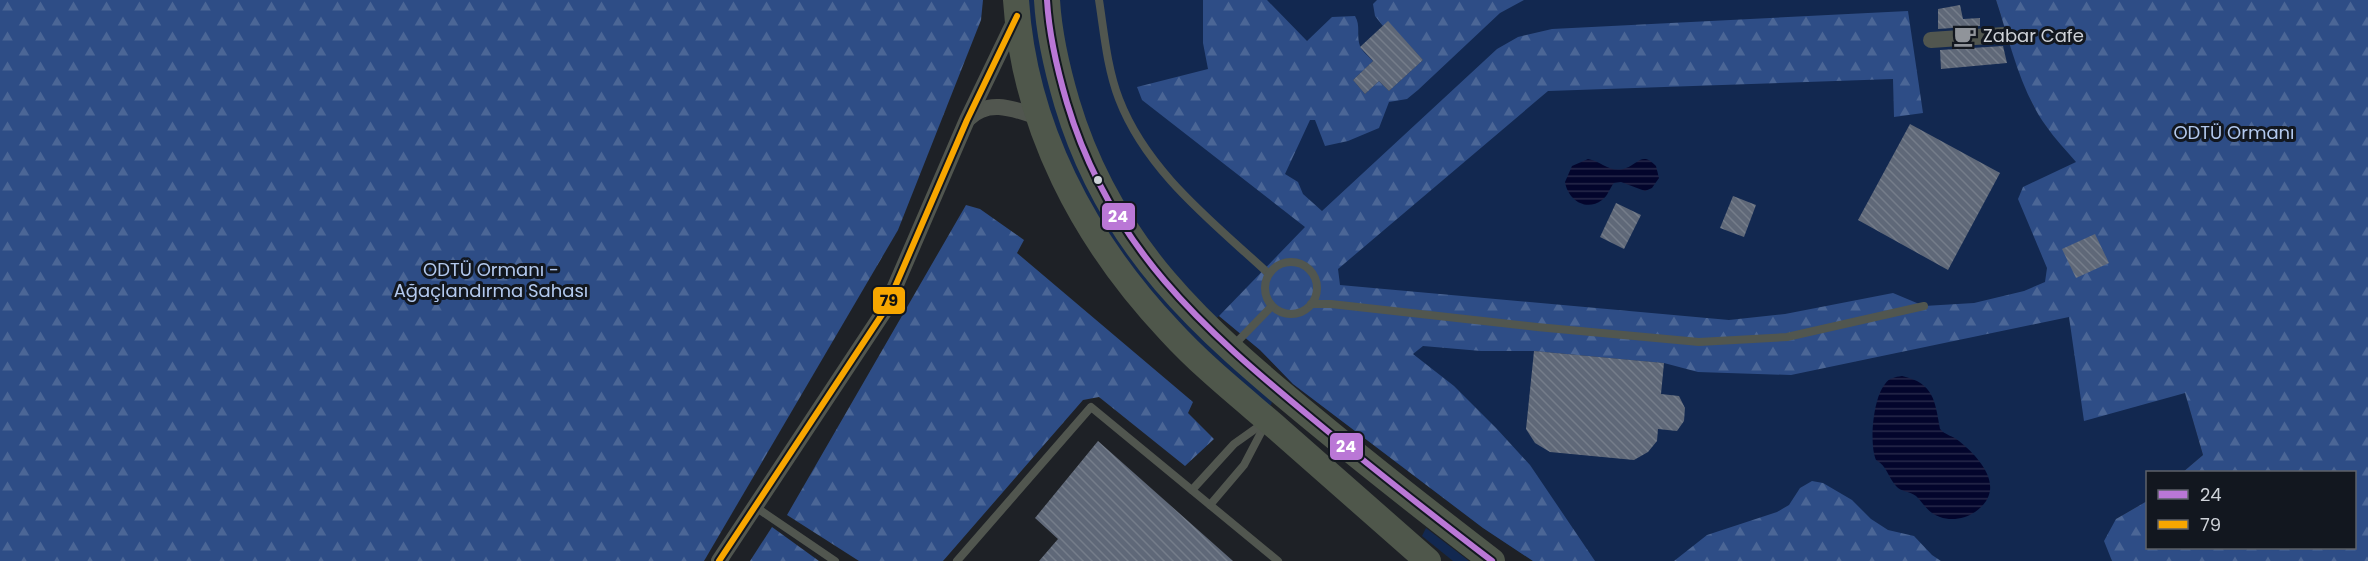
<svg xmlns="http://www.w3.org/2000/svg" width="2368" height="561" font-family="Poppins,sans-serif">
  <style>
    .green { fill: #122850 }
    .forest { fill: url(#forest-firs) }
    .water { fill: url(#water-rules) }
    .building { fill: url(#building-back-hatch) }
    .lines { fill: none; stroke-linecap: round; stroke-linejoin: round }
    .lane { stroke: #51564f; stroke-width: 8 }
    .street { stroke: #51564f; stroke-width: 16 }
    .primary { stroke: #4f574b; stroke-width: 26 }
    .bus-1-casing { stroke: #12171f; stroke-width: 10 }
    .bus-2-casing { stroke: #12171f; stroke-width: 10 }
    .bus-1 { stroke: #ba77d6; stroke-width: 6 }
    .bus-2 { stroke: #f7a600; stroke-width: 6 }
    .bus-dot { fill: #ced2d8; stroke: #12171f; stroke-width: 2 }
    .labels { text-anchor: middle; stroke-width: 6; stroke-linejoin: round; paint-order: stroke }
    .poi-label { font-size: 18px; fill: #ced2d8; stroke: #12171f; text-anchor: start }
    .park-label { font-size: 18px; fill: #b3c9ee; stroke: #12171f }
    .line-badge { stroke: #12171f; stroke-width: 2 }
    .badge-label { font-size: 16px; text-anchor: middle; font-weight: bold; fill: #fff }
    .pale-badge-label { font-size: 16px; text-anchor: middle; font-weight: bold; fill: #111 }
  </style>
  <defs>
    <pattern id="forest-firs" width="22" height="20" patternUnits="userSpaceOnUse" patternTransform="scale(1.5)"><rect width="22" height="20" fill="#2e4d86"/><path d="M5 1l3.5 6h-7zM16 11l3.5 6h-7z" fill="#4b6696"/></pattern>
    <pattern id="water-rules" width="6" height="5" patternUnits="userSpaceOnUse" patternTransform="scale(1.5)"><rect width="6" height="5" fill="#03052c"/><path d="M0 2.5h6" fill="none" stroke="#27294a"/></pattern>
    <pattern id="building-back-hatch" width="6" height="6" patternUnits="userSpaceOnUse" patternTransform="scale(1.5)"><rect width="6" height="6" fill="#5f6878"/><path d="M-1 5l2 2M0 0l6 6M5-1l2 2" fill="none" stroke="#757d8a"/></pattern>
  </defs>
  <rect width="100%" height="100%" fill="#1e2126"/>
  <g class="green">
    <polygon points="1028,0 1040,0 1072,144 1272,402 1271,405 1267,405 1166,313 1088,208 1040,92"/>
    <polygon points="1047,0 1996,0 2019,72 2033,105 2046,126 2077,162 2152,278 2203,455 2183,472 2148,472 2147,501 2116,519 2111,559 2112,561 1533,561 1483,528 1293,384 1260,350 1219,316 1206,327 1111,207"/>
    <polygon points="1426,528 1469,561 1453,561 1422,536"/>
  </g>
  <g class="forest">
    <polygon points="0,0 983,0 981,20 898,230 704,561 0,561"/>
    <path d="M1203,0H1267L1307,41L1332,17L1355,16C1361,26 1356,35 1360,46C1362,51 1369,57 1373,61L1353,80L1365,94L1379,81L1389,91L1423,60L1388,22L1383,26L1375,16L1373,4L1377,0H1524L1500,13L1418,90L1407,99L1389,102L1379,128L1348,141L1325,146L1315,120H1310L1285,174L1298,182L1303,194L1322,211L1497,49L1518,37L1552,29L1908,11L1923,113L1894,117L1893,79L1548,91L1338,269L1340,285L1729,320L1785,314L1893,293L1924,306L1974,303L2024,291L2045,282L2047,268L2018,199L2023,187L2076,162C2066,150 2055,139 2046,126C2020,90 2010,42 1996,0H2368V561H2112L2104,541L2116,519L2147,501L2148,548H2354V472H2183L2203,455L2185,393L2084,421L2069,317L1791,375L1698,372L1664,363L1534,351H1481L1423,346L1413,354L1454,386L1497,429L1530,465L1595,561H1533L1483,528L1293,384L1260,350L1219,316L1305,227L1142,100L1137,87L1208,69L1203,43Z"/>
    <polygon points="966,205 980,209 1024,240 1017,253 1193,402 1188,413 1214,439 1185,466 1099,397 1083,400 943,561 859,561 787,515"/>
    <polygon points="1812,481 1823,483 1852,500 1871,519 1888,530 1914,536 1932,555 1941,561 1674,561 1707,535 1777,512 1789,505 1800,488"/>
    <polygon points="772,527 819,561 750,561"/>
  </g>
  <g class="water">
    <path d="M1588,159C1601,161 1611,174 1626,168C1638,164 1642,151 1656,166L1659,178L1652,188L1645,191L1621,182L1614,183C1609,189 1608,196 1602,200C1586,212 1568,200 1565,182L1572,166Z"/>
    <path d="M1902,376C1934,383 1935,401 1940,429C1945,435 1953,436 1959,441C1980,458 2008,489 1975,512C1965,519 1951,521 1940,517C1928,513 1924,504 1916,496C1910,491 1901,492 1896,486C1888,477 1887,466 1876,460C1869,444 1873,398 1885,384C1889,378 1895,377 1902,376Z"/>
  </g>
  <g class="building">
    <polygon points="1960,5 1963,19 1980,18 1980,26 1938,29 1938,9"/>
    <polygon points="1388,21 1423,60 1389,91 1379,81 1365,94 1353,80 1373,61 1360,47"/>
    <polygon points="2003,46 2007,63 1941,69 1940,50"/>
    <polygon points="1910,124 2000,173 1948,270 1858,220"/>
    <polygon points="1733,196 1756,205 1744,237 1720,228"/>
    <polygon points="1616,203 1641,215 1624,249 1600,237"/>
    <polygon points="2095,234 2109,263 2076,278 2062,249"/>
    <polygon points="1534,351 1664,363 1661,394 1679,396 1685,408 1684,421 1677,431 1658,429 1657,441 1648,452 1634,460 1550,452 1535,443 1526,429"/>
    <polygon points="1098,441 1233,561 1039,561 1058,539 1035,518"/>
  </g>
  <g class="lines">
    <g class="lane">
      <path d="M1099,0C1104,32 1107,68 1119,99C1147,172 1213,222 1269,274"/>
      <circle cx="1291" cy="288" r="26"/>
      <polyline points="1311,304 1331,304 1537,327 1699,342 1787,337 1924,306"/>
      <polyline points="1232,347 1272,306"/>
      <polyline points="1192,490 1234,444 1265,422"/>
      <polyline points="1210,505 1244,465 1266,423"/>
      <polyline points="754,506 835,561"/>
      <polyline points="957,561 1091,407 1278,561"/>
    </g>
    <g class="street">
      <polyline points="1931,40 2004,35"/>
      <path d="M968,119C988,98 1014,109 1038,117"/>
      <polyline points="719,561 885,310 967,120 1017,16"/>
    </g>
    <g class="primary">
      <path d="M1016,0C1024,126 1084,240 1170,331C1203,367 1241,397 1278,429C1328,473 1378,517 1428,561"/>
      <path d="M1047,0C1049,35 1057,69 1067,103C1110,247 1202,328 1314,420C1372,468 1432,515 1492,561"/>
    </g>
    <g class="bus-1-casing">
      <path id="bus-1" d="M1047,0C1049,35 1057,69 1067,103C1110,247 1202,328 1314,420C1372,468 1432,515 1492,561"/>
    </g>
    <g class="bus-2-casing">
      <polyline id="bus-2" points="719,561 885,310 967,120 1017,16"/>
    </g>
    <use href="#bus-1" class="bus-1"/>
    <use href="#bus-2" class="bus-2"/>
  </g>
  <defs>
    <g id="cafe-bare" transform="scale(1.8)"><path d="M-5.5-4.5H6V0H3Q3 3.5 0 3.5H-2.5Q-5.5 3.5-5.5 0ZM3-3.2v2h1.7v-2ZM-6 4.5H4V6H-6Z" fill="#90949a" stroke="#12171f" stroke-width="2.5" paint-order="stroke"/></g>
  </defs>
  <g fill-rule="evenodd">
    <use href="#cafe-bare" x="1965" y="36"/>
  </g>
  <circle class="bus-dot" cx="1098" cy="180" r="5"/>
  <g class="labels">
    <g class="poi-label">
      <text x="1983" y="42">Zabar Cafe</text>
    </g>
    <g class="park-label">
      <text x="2234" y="139">ODTÜ Ormanı</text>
      <text x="491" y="276">ODTÜ Ormanı -<tspan x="491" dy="21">Ağaçlandırma Sahası</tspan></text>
    </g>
  </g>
  <g class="line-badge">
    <rect x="1101" y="202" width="35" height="29" rx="6" fill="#ba77d6"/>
    <rect x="872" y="286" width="34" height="29" rx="6" fill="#f7a600"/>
    <rect x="1329" y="432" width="35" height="29" rx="6" fill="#ba77d6"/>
  </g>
  <g class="badge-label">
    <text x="1118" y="222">24</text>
    <text x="1346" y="452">24</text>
  </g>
  <g class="pale-badge-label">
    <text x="889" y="306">79</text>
  </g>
  <rect x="2146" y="471" width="210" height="78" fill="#12171f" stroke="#5d6269" stroke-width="1.5"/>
  <rect x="2158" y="490" width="30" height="9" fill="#ba77d6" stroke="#5d6269" stroke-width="1.5"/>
  <text x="2200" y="501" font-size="18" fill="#ced2d8">24</text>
  <rect x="2158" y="520" width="30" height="9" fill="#f7a600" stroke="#5d6269" stroke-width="1.5"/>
  <text x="2200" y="531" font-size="18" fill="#ced2d8">79</text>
</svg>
